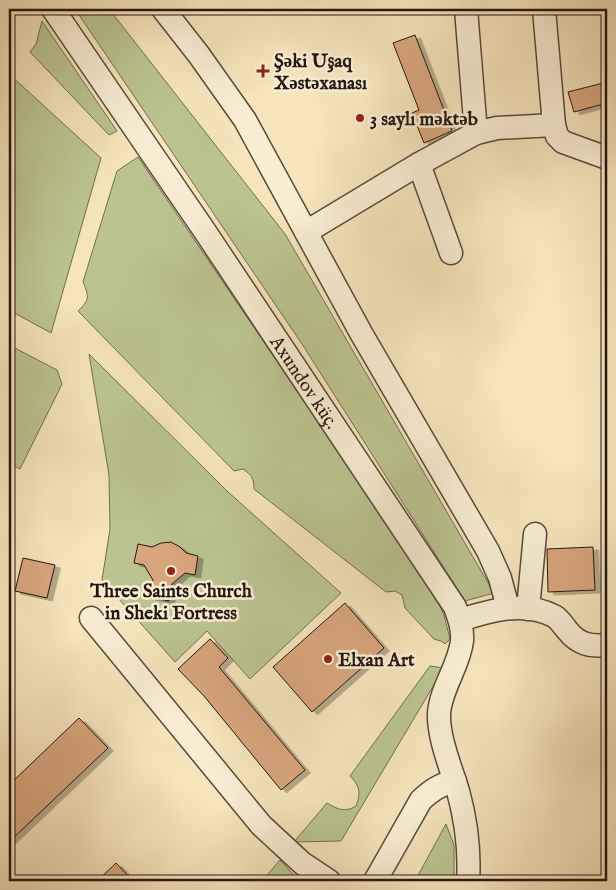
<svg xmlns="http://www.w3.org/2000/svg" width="616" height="890" font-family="'IM FELL English',serif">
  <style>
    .green { fill: #bbc491; stroke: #706e51 }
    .building { fill: #d8a57d; stroke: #241711; filter: url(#shadow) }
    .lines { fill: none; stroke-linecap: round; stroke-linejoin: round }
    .minor-casing { stroke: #584a3c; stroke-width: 25 }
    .minor { stroke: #f8edd3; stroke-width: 22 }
    .poi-dot { fill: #8f2418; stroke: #f8edd3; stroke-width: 2 }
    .labels { text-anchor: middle; stroke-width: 5; stroke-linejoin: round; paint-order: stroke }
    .poi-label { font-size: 19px; font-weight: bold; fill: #241711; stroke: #f8edd3; text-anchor: start }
    .street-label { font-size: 19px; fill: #241711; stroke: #f8edd3 }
  </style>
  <defs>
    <filter id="shadow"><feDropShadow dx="5.5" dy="3" stdDeviation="0" flood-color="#0004"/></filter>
  </defs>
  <rect width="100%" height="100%" fill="#f5e4bc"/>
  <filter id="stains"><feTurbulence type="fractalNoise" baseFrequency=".004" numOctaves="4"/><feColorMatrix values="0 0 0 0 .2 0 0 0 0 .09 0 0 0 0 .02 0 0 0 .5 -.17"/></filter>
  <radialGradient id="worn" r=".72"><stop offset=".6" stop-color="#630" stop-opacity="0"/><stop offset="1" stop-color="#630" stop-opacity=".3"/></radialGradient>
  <g class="green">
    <polygon points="75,9 109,9 285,234 494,593 465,601 304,347"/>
    <polygon points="42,21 117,131 109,135 30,52 36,44"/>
    <polygon points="9,74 101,158 51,333 9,310"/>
    <path d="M138,157L434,592L444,615L450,639L445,644L441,641L434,639L405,608L402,595L395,591L386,592L254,489C254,479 252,475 243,469L234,471L78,311C90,300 89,296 83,282L117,171Z"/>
    <polygon points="9,345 57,370 62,384 20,469 9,463"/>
    <polygon points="89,354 227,491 341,593 250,679 207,631 175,662 102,580 110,529 109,475"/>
    <path d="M430,666L444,668L341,841L294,842L327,803C337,809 345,813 356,806C361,793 360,786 350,776Z"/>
    <polygon points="446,824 454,845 454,881 415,881"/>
    <polygon points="280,860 299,881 262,881"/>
  </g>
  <g class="building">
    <polygon points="415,35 452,131 424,143 412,113 419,110 393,43"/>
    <polygon points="607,82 607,103 574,112 568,92"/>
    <polygon points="171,542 180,547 186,553 198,556 195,575 185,573 172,584 169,601 150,597 153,580 144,565 134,563 138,544 152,547 161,543"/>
    <polygon points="593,547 595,590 548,592 547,549"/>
    <polygon points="23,558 55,565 47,598 15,591"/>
    <polygon points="345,603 384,648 312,712 273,667"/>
    <polygon points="210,639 228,658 219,667 305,770 281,790 204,696 178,669"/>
    <polygon points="79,718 108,748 9,842 9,785"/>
    <polygon points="116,863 133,881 97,881"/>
  </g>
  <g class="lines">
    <g class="minor-casing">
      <g id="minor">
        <path id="s1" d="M53,9L206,233L455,607C459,618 463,629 462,641C459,666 441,688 439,713C438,737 451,768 458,791C466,820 470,851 468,881"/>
        <polyline points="163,9 199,55 245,120 361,333 488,551 500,578 508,608"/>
        <polyline points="466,9 476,133"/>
        <polyline points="544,9 554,125"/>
        <polyline points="419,164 451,253"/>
        <polyline points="306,232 419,164 476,133 497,128 554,125 557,136 563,142 607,158"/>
        <polyline points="528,609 535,534"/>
        <polyline points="91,618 261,825 302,863 329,881"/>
        <path d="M460,620C489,611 524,600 554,616C559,619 563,625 567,630C578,644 590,647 607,645"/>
        <path d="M375,881L421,800C432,790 441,784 455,781"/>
      </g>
    </g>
    <use href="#minor" class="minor"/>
  </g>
  <g class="poi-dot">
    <path d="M260.5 63.5h5v5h5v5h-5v5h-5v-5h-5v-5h5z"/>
    <circle cx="360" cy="118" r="5"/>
    <circle cx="171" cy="571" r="5"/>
    <circle cx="328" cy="659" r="5"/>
  </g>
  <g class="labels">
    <g class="poi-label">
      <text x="274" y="67">Şəki Uşaq<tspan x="274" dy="22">Xəstəxanası</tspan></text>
      <text x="370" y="125">3 saylı məktəb</text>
      <text x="171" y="597" text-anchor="middle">Three Saints Church<tspan x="171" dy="22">in Sheki Fortress</tspan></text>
      <text x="338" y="666">Elxan Art</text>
    </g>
    <g class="street-label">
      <text dy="7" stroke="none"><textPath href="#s1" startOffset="450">Axundov küç.</textPath></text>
    </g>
  </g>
  <rect width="616" height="890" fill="none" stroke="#f5e4bc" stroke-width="30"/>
  <rect x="10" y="10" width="596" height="870" fill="none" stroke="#241711" stroke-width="2.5"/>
  <rect x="15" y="15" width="586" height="860" fill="none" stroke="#241711"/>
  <rect width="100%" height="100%" filter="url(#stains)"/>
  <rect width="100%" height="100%" fill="url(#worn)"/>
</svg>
